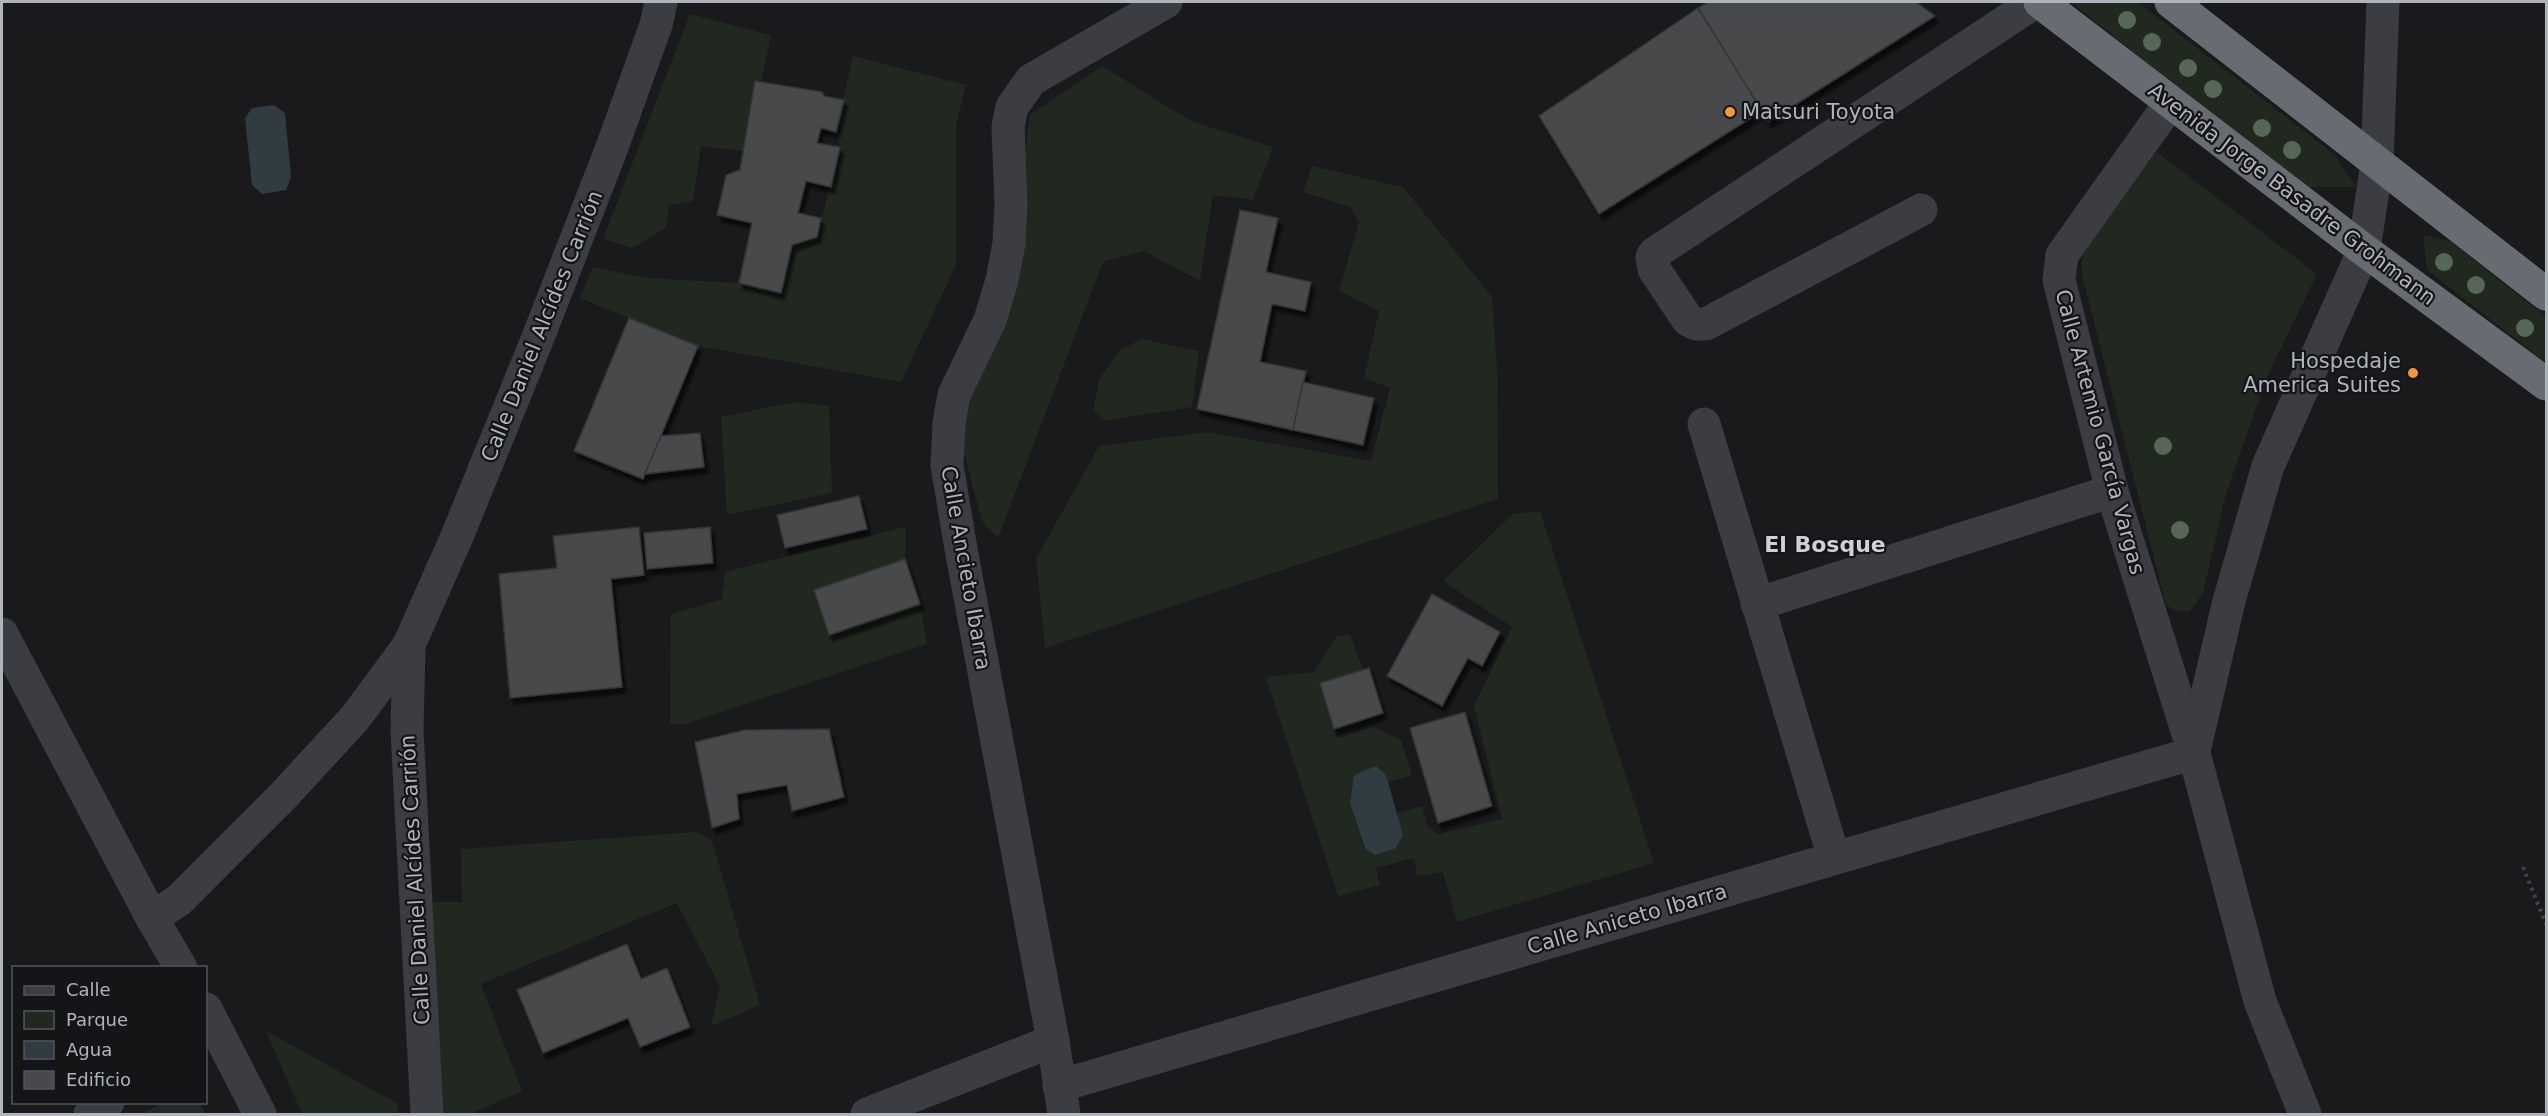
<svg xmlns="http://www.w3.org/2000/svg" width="2548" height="1116" font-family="'DejaVu Sans',sans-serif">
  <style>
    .built { fill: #26272a }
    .green { fill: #202820 }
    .water { fill: #303c41 }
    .building { fill: #47494c; stroke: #343538; stroke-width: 1.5; filter: url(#shadow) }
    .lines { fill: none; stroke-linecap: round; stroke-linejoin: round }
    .path { stroke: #414449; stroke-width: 4; stroke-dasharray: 3 4.5; stroke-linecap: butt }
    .minor { stroke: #3b3d42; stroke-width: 33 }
    .highway { stroke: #676c73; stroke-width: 33 }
    .tree { fill: #566855 }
    .poi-dot { fill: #f3973c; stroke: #151518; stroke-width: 2 }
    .labels { text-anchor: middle; stroke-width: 4.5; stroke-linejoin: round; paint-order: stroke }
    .poi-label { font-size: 21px; fill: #adb4bc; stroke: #151518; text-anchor: start }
    .street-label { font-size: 21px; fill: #adb4bc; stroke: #151518 }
    .neighbourhood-label { font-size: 22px; font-weight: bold; fill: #ced2d8; stroke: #151518 }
  </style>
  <defs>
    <filter id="shadow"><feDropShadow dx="3.5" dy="6" stdDeviation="1.5" flood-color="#0009"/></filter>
  </defs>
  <rect width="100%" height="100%" fill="#1a1a1c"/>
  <polygon class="built" points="161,1103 200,1103 205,1114 143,1114"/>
  <g class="green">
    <polygon points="2071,2 2138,2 2335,155 2356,187 2301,187"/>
    <polygon points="690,14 771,35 761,82 755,81 743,151 701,146 693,201 669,205 666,228 632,248 603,239"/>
    <polygon points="853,56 966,85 956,126 956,265 901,382 698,346 580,298 593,267 647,278 739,283 781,293 792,245 817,236 840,148 836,132"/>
    <polygon points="1102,66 1191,121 1273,147 1253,200 1213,195 1200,281 1144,251 1103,262 998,538 982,521 956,423 1025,152 1030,115"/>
    <polygon points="2157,152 2317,274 2266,379 2226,494 2203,593 2189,612 2175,610 2166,605 2081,271 2083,247"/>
    <polygon points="1312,166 1403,187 1492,297 1497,370 1498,499 1045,648 1036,559 1099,446 1208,432 1371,461 1390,388 1364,378 1379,311 1339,291 1359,222 1350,207 1303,192"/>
    <polygon points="2423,235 2450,241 2546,317 2546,363 2427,270"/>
    <polygon points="1142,339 1199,351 1192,407 1104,421 1093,410 1099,379 1120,350"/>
    <polygon points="795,402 829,406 832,493 727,515 721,417"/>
    <polygon points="1540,511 1654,863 1457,922 1443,872 1417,876 1414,858 1376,868 1380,885 1338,896 1266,677 1314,672 1336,637 1350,634 1363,670 1320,684 1337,738 1374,727 1401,740 1412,775 1388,782 1386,774 1354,775 1350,803 1364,848 1396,848 1403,836 1397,813 1422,806 1428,827 1439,834 1502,819 1474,706 1512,627 1443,581 1513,514"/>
    <polygon points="905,527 905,559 814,590 829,635 920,604 927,644 686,724 670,724 671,614 722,599 725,572"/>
    <polygon points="697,832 712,841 760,1005 711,1026 720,987 677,903 481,984 522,1091 470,1114 439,1114 426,902 462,902 461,849"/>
    <polygon points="266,1031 398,1104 397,1114 302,1114"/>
  </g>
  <g class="water">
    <polygon points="274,105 285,113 291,177 286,190 262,194 252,185 245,118 252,108"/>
    <polygon points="1376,766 1386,775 1403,835 1396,848 1375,855 1365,848 1350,803 1354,775"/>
  </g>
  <g class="building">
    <polygon points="1708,2 1916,2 1935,16 1768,122 1698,8"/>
    <polygon points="1698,8 1762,111 1599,214 1539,116"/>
    <polygon points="755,81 822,92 824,96 844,100 836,132 821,128 817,143 840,147 831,187 806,181 798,213 821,218 817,237 792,245 781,293 739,283 752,223 717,215 726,175 740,170"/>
    <polygon points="1240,210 1278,218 1266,272 1311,282 1305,311 1272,304 1260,362 1306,371 1293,430 1197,409"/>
    <polygon points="629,318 698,346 643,479 574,451"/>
    <polygon points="1303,382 1374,398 1363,445 1293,430"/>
    <polygon points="700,433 704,467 645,474 661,436"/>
    <polygon points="859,496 867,529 785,548 777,515"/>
    <polygon points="639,527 644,575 611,579 622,687 510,698 499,574 557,568 553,536"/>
    <polygon points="710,527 713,563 647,569 644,533"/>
    <polygon points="905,559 920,604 829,635 814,590"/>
    <polygon points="1432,594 1500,632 1482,666 1468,658 1442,706 1387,676"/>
    <polygon points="1369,668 1383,713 1334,729 1320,683"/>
    <polygon points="1465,712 1492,806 1438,823 1410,728"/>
    <polygon points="829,729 844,797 792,811 787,785 737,794 739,819 712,828 695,742 745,730"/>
    <polygon points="627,944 641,979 667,968 690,1027 640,1047 628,1018 543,1053 517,990"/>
  </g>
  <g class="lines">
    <polyline class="path" points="2523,867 2546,924"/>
    <g class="minor">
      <polyline points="2171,102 2062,255 2059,280 2112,491 2194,753 2260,1001 2305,1114"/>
      <polyline points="1921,210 1706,324 1696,324 1688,320 1654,269 1652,257 1655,253 2035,2"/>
      <polyline points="1704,424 1834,858"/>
      <polyline points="1757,604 2112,491"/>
      <polyline points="2,634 152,918 181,968"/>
      <polyline points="409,645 407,731 427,1114"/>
      <polyline points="2194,751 2229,601 2268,466 2364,250 2377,163 2383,2"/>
      <polyline points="152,918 179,900 282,797 355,718 409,645 458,534 537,340 611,150 656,25 661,2"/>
      <polyline points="206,1009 260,1114"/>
      <polyline points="1059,1086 2194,753"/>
      <polyline points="90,1114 108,1102"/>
      <polyline points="867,1114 1053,1041"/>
      <polyline points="1064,1114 1053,1041 961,549 947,465 949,423 954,395 990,320 1002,280 1009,243 1011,205 1008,127 1012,107 1031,80 1166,2"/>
    </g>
    <g class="highway">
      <polyline points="2040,2 2364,250 2546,384"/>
      <polyline points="2171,2 2546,294"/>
    </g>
  </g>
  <g class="tree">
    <circle cx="2127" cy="20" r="9"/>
    <circle cx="2152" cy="42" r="9"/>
    <circle cx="2188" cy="68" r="9"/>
    <circle cx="2213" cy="89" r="9"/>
    <circle cx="2262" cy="128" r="9"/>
    <circle cx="2292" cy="150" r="9"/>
    <circle cx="2444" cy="262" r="9"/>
    <circle cx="2476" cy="285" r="9"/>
    <circle cx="2525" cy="328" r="9"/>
    <circle cx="2163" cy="446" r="9"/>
    <circle cx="2180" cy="530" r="9"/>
  </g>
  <g class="poi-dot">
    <circle cx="1730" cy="112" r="6"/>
    <circle cx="2413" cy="373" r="6"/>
  </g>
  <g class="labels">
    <g class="poi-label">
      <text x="1742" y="119">Matsuri Toyota</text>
      <text x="2401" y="368" text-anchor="end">Hospedaje<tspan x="2401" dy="24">America Suites</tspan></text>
    </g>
    <g class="street-label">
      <text transform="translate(2292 194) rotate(37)" y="7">Avenida Jorge Basadre Grohmann</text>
      <text transform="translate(542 326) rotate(-68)" y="7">Calle Daniel Alcídes Carrión</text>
      <text transform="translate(2100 432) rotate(75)" y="7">Calle Artemio García Vargas</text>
      <text transform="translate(966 568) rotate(80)" y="7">Calle Ancieto Ibarra</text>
      <text transform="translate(415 880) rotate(-93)" y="7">Calle Daniel Alcídes Carrión</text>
      <text transform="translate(1627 919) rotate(-16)" y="7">Calle Aniceto Ibarra</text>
    </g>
    <g class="neighbourhood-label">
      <text x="1825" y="552">El Bosque</text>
    </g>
  </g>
  <rect width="2548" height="1116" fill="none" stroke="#adb4bc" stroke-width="6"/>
  <rect x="12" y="966" width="195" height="138" fill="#151518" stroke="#52555a" stroke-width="1.5"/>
  <rect x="24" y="986" width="30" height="9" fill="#3b3d42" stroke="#52555a" stroke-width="1.5"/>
  <text x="66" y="996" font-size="18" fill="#adb4bc">Calle</text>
  <rect x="24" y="1011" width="30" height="18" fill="#202820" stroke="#52555a" stroke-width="1.5"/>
  <text x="66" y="1026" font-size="18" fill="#adb4bc">Parque</text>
  <rect x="24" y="1041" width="30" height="18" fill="#303c41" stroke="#52555a" stroke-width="1.5"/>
  <text x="66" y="1056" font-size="18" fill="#adb4bc">Agua</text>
  <rect x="24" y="1071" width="30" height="18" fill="#47494c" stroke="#52555a" stroke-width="1.5"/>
  <text x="66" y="1086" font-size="18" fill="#adb4bc">Edificio</text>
</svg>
